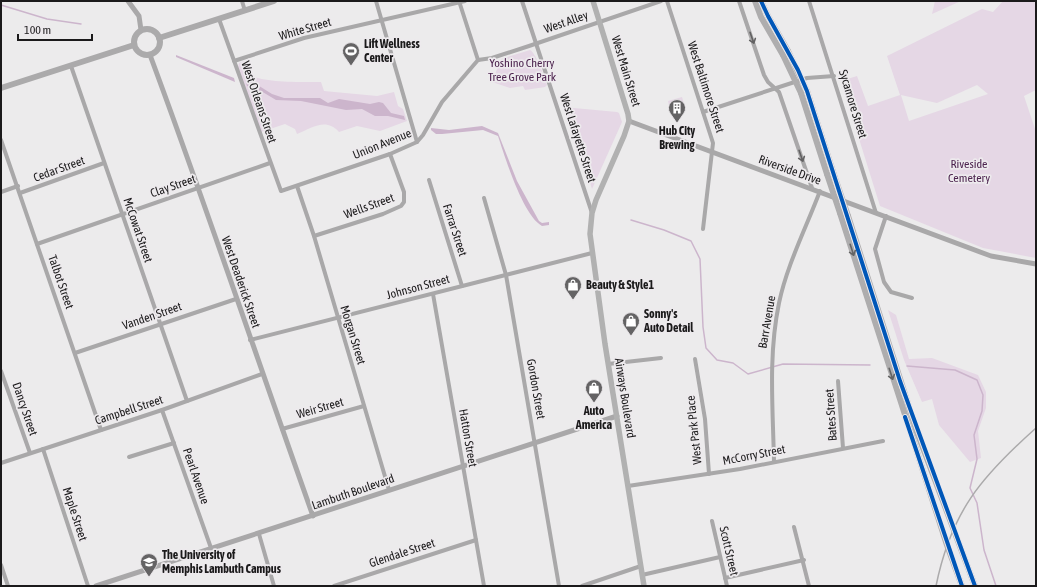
<svg xmlns="http://www.w3.org/2000/svg" width="1037" height="587" font-family="'Asap Condensed',sans-serif">
  <style>
    .green { fill: #e5d7e5; fill-rule: evenodd }
    .water { fill: #ccb5cc }
    .lines { fill: none; stroke-linecap: round; stroke-linejoin: round }
    .stream { stroke: #ccb5cc; stroke-width: 1.5 }
    .minor { stroke: #a9a8a9; stroke-width: 4 }
    .tertiary { stroke: #a9a8a9; stroke-width: 5 }
    .secondary { stroke: #b1b1b1; stroke-width: 5.5 }
    .primary { stroke: #abaaab; stroke-width: 6 }
    .trunk { stroke: #aeadae; stroke-width: 6 }
    .rail { stroke: #abaaab; stroke-width: 1.5 }
    .trunk-bridge { stroke: #aeadae; stroke-width: 6 }
    .cycleway-casing { stroke: #edeaed; stroke-width: 6 }
    .cycleway { stroke: #0057b8; stroke-width: 4 }
    .oneway { stroke: #626162 }
    .oneway2 { stroke: #646464 }
    .labels { text-anchor: middle; stroke-width: 3.5; stroke-linejoin: round; paint-order: stroke }
    .street-label { font-size: 12px; fill: #1b1a1b; stroke: #edeaed }
    .poi-label { font-size: 12px; font-weight: bold; fill: #1b1a1b; stroke: #edeaed; text-anchor: start }
    .park-label { font-size: 12px; fill: #4c234e; stroke: #edeaed }
  </style>
  <rect width="100%" height="100%" fill="#ecebec"/>
  <g class="green">
    <polygon points="935,1 961,1 932,14"/>
    <path d="M1003,1H1032L1036,3V90L1024,96L1036,132V258L983,248L880,206L841,81L857,76L868,106L900,95L887,56L982,9L993,12ZM977,85L988,94L909,121L901,95L937,103Z"/>
    <path d="M530,50C536,53 545,78 547,85L545,87L525,90L523,86L510,88L492,82L501,59Z"/>
    <path d="M244,61C245,66 247,72 251,75C261,83 308,82 321,82L324,91L377,96L394,92L398,106L403,109L407,121L380,131L357,126L339,132C326,117 312,128 297,134L295,129L285,124L261,132L238,67L239,63Z"/>
    <polygon points="682,97 685,107 670,110 668,101"/>
    <polygon points="574,108 617,112 619,113 622,122 592,189 585,168 583,167 565,111"/>
    <polygon points="888,310 896,315 909,359 932,358 978,375 986,392 986,408 978,431 981,458 970,462 939,425 932,399 922,402 904,360"/>
  </g>
  <g class="water">
    <polygon points="176,55 234,78 235,82 176,57"/>
    <polygon points="253,82 272,94 284,98 320,98 328,103 339,99 370,104 379,102 383,103 391,113 404,116 405,120 388,116 375,116 362,109 346,110 301,101 276,100 261,91 247,86 246,83"/>
    <path d="M482,126L498,133L517,181L539,221L542,223L549,222V225L542,226C523,216 505,157 498,136L483,130L442,134H436L431,130V128L449,130Z"/>
  </g>
  <g class="lines">
    <g class="stream">
      <polyline points="1,5 47,19 81,24"/>
      <polyline points="631,220 664,230 691,241 700,259 703,327 706,348 717,360 733,363 748,374 783,364 870,365"/>
      <polyline points="907,366 955,370 977,380 983,395 982,411 974,435 977,459 970,488 977,503 984,550 996,586"/>
    </g>
    <g class="minor">
      <polyline points="242,1 245,11"/>
      <polyline points="376,1 417,142"/>
      <polyline points="459,1 478,60"/>
      <polyline points="522,1 592,213"/>
      <polyline points="667,1 713,143 703,229"/>
      <polyline points="739,1 764,75 768,82 779,92 812,188"/>
      <polyline points="809,1 876,213"/>
      <polyline points="219,19 281,191 390,154 417,142 423,135 442,102 478,60"/>
      <polyline points="478,60 492,58 529,46 661,1"/>
      <polyline points="234,61 304,38 465,1"/>
      <polyline points="71,66 187,401"/>
      <polyline points="703,112 807,78 834,76"/>
      <polyline points="1,140 101,430"/>
      <polyline points="429,180 462,286"/>
      <polyline points="297,186 314,236 389,490"/>
      <polyline points="1,192 18,186"/>
      <polyline points="20,193 104,163"/>
      <polyline points="484,198 506,275 559,586"/>
      <polyline points="886,216 875,249 884,282 891,292 912,298"/>
      <polyline points="314,236 383,214 401,206 404,202 404,192 390,154"/>
      <polyline points="37,244 270,163"/>
      <polyline points="433,294 484,586"/>
      <polyline points="250,340 592,253"/>
      <polyline points="75,353 236,299"/>
      <polyline points="695,359 705,419 709,474"/>
      <polyline points="608,364 661,358"/>
      <polyline points="1,371 30,453"/>
      <polyline points="838,381 843,448"/>
      <polyline points="162,410 211,548"/>
      <polyline points="282,429 364,406"/>
      <polyline points="43,449 88,586"/>
      <polyline points="129,457 174,443"/>
      <path d="M774,462C773,409 768,356 779,303C787,265 806,228 820,191"/>
      <polyline points="1,463 162,410 262,374"/>
      <polyline points="628,486 740,469 883,441"/>
      <polyline points="712,521 727,586"/>
      <polyline points="794,527 809,586"/>
      <polyline points="259,534 274,586"/>
      <polyline points="1,565 8,586"/>
      <polyline points="642,575 720,557"/>
      <polyline points="725,578 804,560"/>
      <polyline points="334,586 476,540"/>
      <polyline points="582,586 641,566"/>
    </g>
    <g class="tertiary">
      <polyline points="128,1 139,16 141,30"/>
      <path d="M150,55C207,208 258,362 313,516"/>
      <polyline points="629,121 991,256 1036,264"/>
      <polyline points="96,586 617,416"/>
    </g>
    <polyline class="secondary" points="593,1 628,114 629,121 624,136 596,200 592,213 590,234 605,344 644,586"/>
    <g class="primary">
      <circle cx="147" cy="42" r="13"/>
      <polyline points="159,38 274,1"/>
      <polyline points="1,88 134,45"/>
    </g>
    <g class="trunk">
      <polyline points="755,1 761,17 783,55"/>
      <polyline points="761,1 768,16 788,51"/>
      <polyline points="807,91 835,178"/>
      <polyline points="801,93 827,174"/>
      <polyline points="840,213 947,545 962,586"/>
      <polyline points="848,216 917,432 975,586"/>
    </g>
    <path class="rail" d="M936,586C951,512 981,477 1036,428"/>
    <g class="trunk-bridge">
      <polyline points="788,51 807,91"/>
      <polyline points="783,55 801,93"/>
      <polyline points="827,174 840,213"/>
      <polyline points="835,178 848,216"/>
    </g>
    <g class="cycleway-casing">
      <g id="cycleway">
        <polyline points="761,1 768,16 798,70 807,91 900,381 975,586"/>
        <polyline points="905,417 962,586"/>
      </g>
    </g>
    <use href="#cycleway" class="cycleway"/>
  </g>
  <defs><path id="oneway-shaft" d="M-6 0H5M1.5-3L5.5 0L1.5 3" fill="none" stroke-width="1.6" stroke-linecap="round" stroke-linejoin="round"/></defs>
  <g class="oneway">
    <use href="#oneway-shaft" transform="translate(752 38) rotate(71)"/>
    <use href="#oneway-shaft" transform="translate(801 156) rotate(71)"/>
  </g>
  <g class="oneway2">
    <use href="#oneway-shaft" transform="translate(852 250) rotate(72)"/>
    <use href="#oneway-shaft" transform="translate(891 374) rotate(72)"/>
  </g>
  <defs>
    <g id="stadium-pin" transform="scale(0.9)"><path d="M0 17L-7.5 6A9.5 9.5 0 1 1 7.5 6Z" fill="#646364" stroke="#edeaed"/><path d="M0-5a6.5 5 0 1 0 0 10a6.5 5 0 1 0 0-10ZM-3.5-1.8h7v3.6h-7Z" fill="#fff"/></g>
    <g id="building-pin" transform="scale(0.9)"><path d="M0 17L-7.5 6A9.5 9.5 0 1 1 7.5 6Z" fill="#646364" stroke="#edeaed"/><path d="M-4-6H4V6H1V3H-1V6H-4ZM-2.5-4.3h1.7v1.8h-1.7ZM.8-4.3h1.7v1.8H.8ZM-2.5-1h1.7V.8h-1.7ZM.8-1h1.7V.8H.8Z" fill="#fff"/></g>
    <g id="shop-pin" transform="scale(0.9)"><path d="M0 17L-7.5 6A9.5 9.5 0 1 1 7.5 6Z" fill="#646364" stroke="#edeaed"/><path d="M-5-2.5h2.3a2.7 3.5 0 0 1 5.4 0H5L5.5 6h-11ZM-1.5-2.5h3a1.5 2.3 0 0 0-3 0Z" fill="#fff"/></g>
    <g id="university-pin" transform="scale(0.9)"><path d="M0 17L-7.5 6A9.5 9.5 0 1 1 7.5 6Z" fill="#646364" stroke="#edeaed"/><path d="M0-5L7-2L0 1L-7-2ZM-4 1L0 2.5L4 1V4Q0 6-4 4Z" fill="#fff"/></g>
  </defs>
  <g fill-rule="evenodd">
    <use href="#stadium-pin" x="351" y="51"/>
    <use href="#building-pin" x="677" y="108"/>
    <use href="#shop-pin" x="573" y="285"/>
    <use href="#shop-pin" x="631" y="321"/>
    <use href="#shop-pin" x="594" y="388"/>
    <use href="#university-pin" x="149" y="562"/>
  </g>
  <g class="labels">
    <g class="street-label">
      <text transform="translate(566 22) rotate(-19)" y="4">West Alley</text>
      <text transform="translate(305 29) rotate(-16)" y="4">White Street</text>
      <text transform="translate(626 71) rotate(73)" y="4">West Main Street</text>
      <text transform="translate(706 87) rotate(72)" y="4">West Baltimore Street</text>
      <text transform="translate(259 102) rotate(71)" y="4">West Orleans Street</text>
      <text transform="translate(853 104) rotate(73)" y="4">Sycamore Street</text>
      <text transform="translate(578 138) rotate(72)" y="4">West Lafayette Street</text>
      <text transform="translate(382 144) rotate(-22)" y="4">Union Avenue</text>
      <text transform="translate(59 169) rotate(-20)" y="4">Cedar Street</text>
      <text transform="translate(790 170) rotate(20)" y="4">Riverside Drive</text>
      <text transform="translate(173 186) rotate(-19)" y="4">Clay Street</text>
      <text transform="translate(369 206) rotate(-20)" y="4">Wells Street</text>
      <text transform="translate(138 230) rotate(71)" y="4">McCowat Street</text>
      <text transform="translate(455 230) rotate(72)" y="4">Farrar Street</text>
      <text transform="translate(61 282) rotate(71)" y="4">Talbot Street</text>
      <text transform="translate(241 282) rotate(71)" y="4">West Deaderick Street</text>
      <text transform="translate(418 287) rotate(-15)" y="4">Johnson Street</text>
      <text transform="translate(152 316) rotate(-19)" y="4">Vanden Street</text>
      <text transform="translate(767 322) rotate(-80)" y="4">Barr Avenue</text>
      <text transform="translate(353 335) rotate(73)" y="4">Morgan Street</text>
      <text transform="translate(536 389) rotate(80)" y="4">Gordon Street</text>
      <text transform="translate(625 398) rotate(81)" y="4">Airways Boulevard</text>
      <text transform="translate(320 408) rotate(-16)" y="4">Weir Street</text>
      <text transform="translate(25 409) rotate(71)" y="4">Dancy Street</text>
      <text transform="translate(129 410) rotate(-18)" y="4">Campbell Street</text>
      <text transform="translate(831 415) rotate(-94)" y="4">Bates Street</text>
      <text transform="translate(694 430) rotate(-96)" y="4">West Park Place</text>
      <text transform="translate(468 438) rotate(80)" y="4">Hatton Street</text>
      <text transform="translate(754 455) rotate(-11)" y="4">McCorry Street</text>
      <text transform="translate(196 476) rotate(71)" y="4">Pearl Avenue</text>
      <text transform="translate(353 492) rotate(-19)" y="4">Lambuth Boulevard</text>
      <text transform="translate(75 514) rotate(72)" y="4">Maple Street</text>
      <text transform="translate(729 551) rotate(77)" y="4">Scott Street</text>
      <text transform="translate(402 553) rotate(-18)" y="4">Glendale Street</text>
    </g>
    <g class="poi-label">
      <text x="364" y="48">Lift Wellness<tspan x="364" dy="14">Center</tspan></text>
      <text x="677" y="135" text-anchor="middle">Hub City<tspan x="677" dy="14">Brewing</tspan></text>
      <text x="586" y="289">Beauty &amp; Style1</text>
      <text x="644" y="318">Sonny's<tspan x="644" dy="14">Auto Detail</tspan></text>
      <text x="594" y="415" text-anchor="middle">Auto<tspan x="594" dy="14">America</tspan></text>
      <text x="162" y="559">The University of<tspan x="162" dy="14">Memphis Lambuth Campus</tspan></text>
    </g>
    <g class="park-label">
      <text x="522" y="67">Yoshino Cherry<tspan x="522" dy="14">Tree Grove Park</tspan></text>
      <text x="969" y="168">Riveside<tspan x="969" dy="14">Cemetery</tspan></text>
    </g>
  </g>
  <rect width="1037" height="587" fill="none" stroke="#1b1a1b" stroke-width="4"/>
  <path d="M18 34v6h74v-6" fill="none" stroke="#1b1a1b" stroke-width="2"/>
  <text x="24" y="34" font-size="12" fill="#1b1a1b" stroke="#edeaed" stroke-width="3" paint-order="stroke">100 m</text>
</svg>
